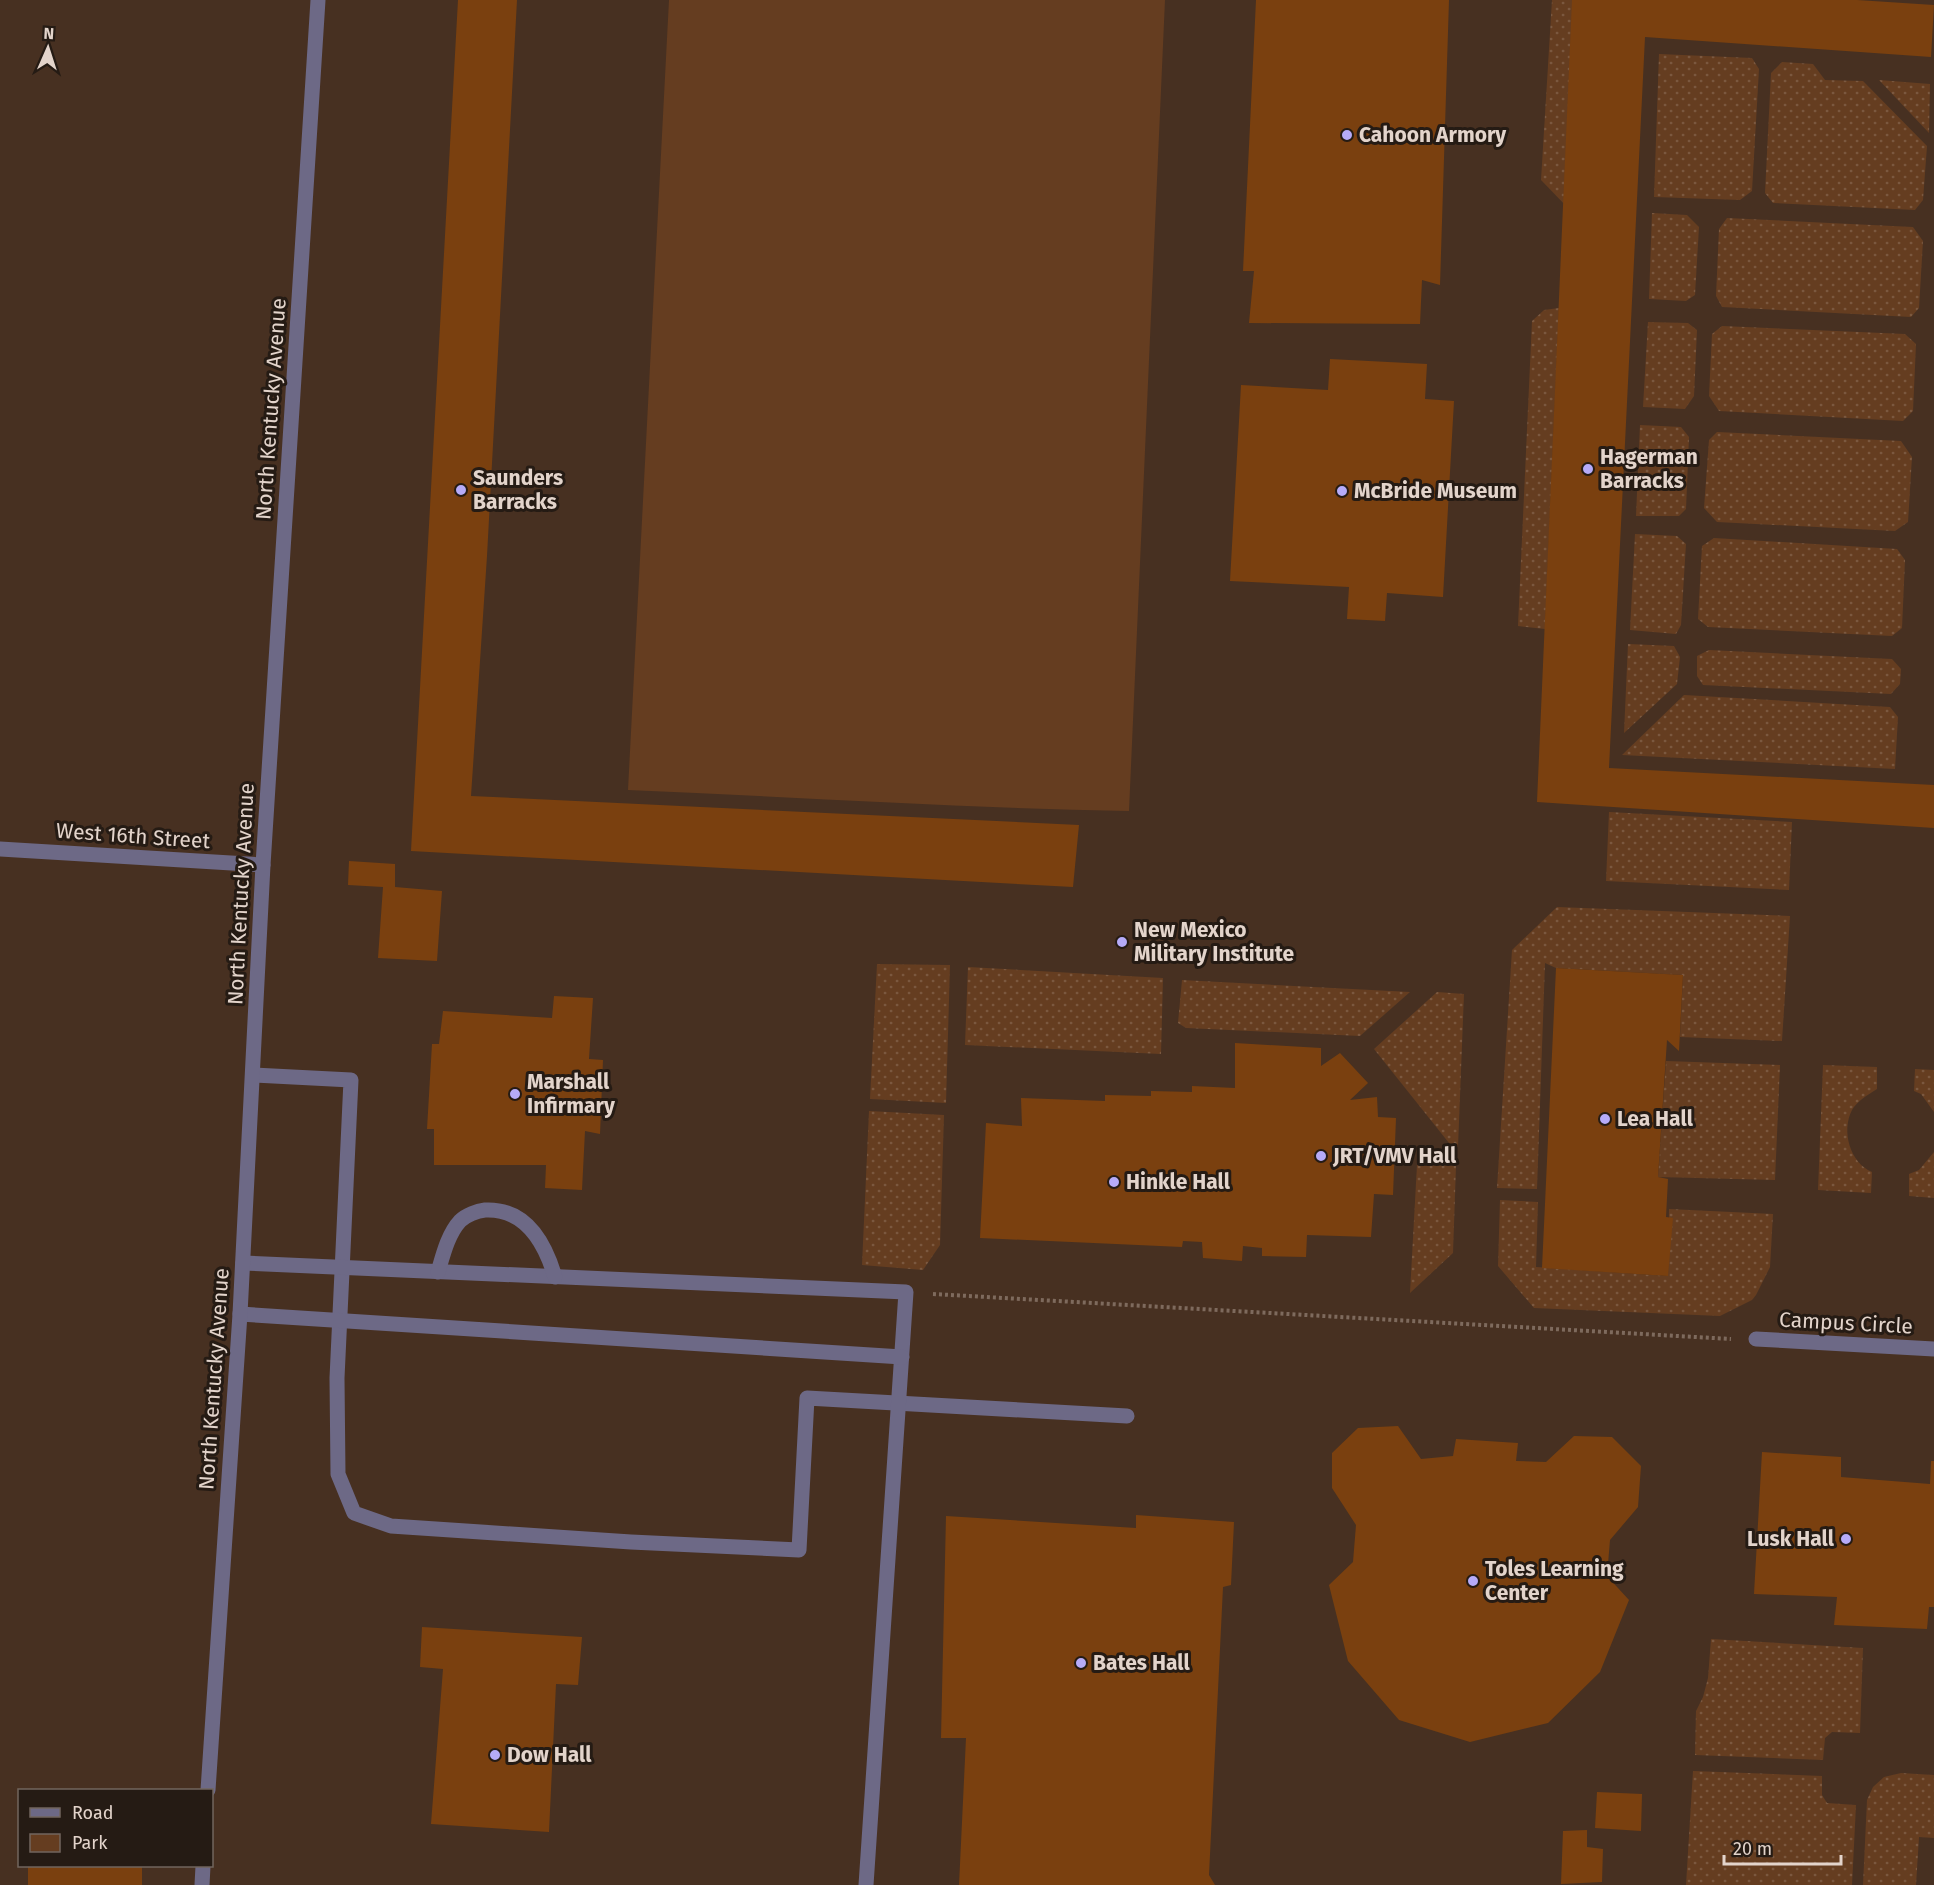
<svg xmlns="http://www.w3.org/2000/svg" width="1934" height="1885" font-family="'Fira Sans',sans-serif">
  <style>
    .grass { fill: url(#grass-dots) }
    .park { fill: #653d20 }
    .building { fill: #7a400f }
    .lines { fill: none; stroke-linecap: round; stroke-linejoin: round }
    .path { stroke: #7e6a5d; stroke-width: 4; stroke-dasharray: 3 3; stroke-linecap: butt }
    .minor { stroke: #6d6986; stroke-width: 15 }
    .poi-dot { fill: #b6abf8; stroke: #251b14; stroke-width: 2 }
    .labels { text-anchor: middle; stroke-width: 6; stroke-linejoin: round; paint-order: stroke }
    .poi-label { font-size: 21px; font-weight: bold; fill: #e3d4cb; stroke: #251b14; text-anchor: start }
    .street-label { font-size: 21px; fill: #e3d4cb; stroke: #251b14 }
  </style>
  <defs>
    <pattern id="grass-dots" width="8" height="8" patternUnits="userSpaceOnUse" patternTransform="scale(1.5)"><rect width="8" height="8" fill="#653d20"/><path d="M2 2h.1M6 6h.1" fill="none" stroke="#7b583f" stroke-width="1.8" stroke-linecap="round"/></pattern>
  </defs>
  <rect width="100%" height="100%" fill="#473021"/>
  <g class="grass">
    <polygon points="1552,0 1608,0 1570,210 1541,180"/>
    <polygon points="1659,54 1752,58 1759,69 1752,191 1740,200 1654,197"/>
    <polygon points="1782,62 1813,64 1825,80 1863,81 1927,146 1923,200 1915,210 1773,203 1765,193 1771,73"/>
    <polygon points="1879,80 1930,84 1929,133"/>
    <polygon points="1652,213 1687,215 1699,227 1695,295 1686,301 1649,299"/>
    <polygon points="1727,218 1913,227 1923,241 1919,308 1911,317 1722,307 1716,296 1719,229"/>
    <polygon points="1559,308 1545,629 1518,626 1532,321 1544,310"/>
    <polygon points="1648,322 1688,323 1697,330 1694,396 1685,409 1643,407"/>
    <polygon points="1722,326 1905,334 1916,344 1913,411 1903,421 1719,411 1709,396 1712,334"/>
    <polygon points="1640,425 1681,427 1689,437 1686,509 1679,516 1636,516"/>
    <polygon points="1717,432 1901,441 1912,457 1908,522 1895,531 1717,522 1704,508 1709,440"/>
    <polygon points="1635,534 1677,536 1686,544 1681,625 1676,634 1630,630"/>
    <polygon points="1714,538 1897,549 1905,560 1902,628 1892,636 1708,627 1698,619 1702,546"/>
    <polygon points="1628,644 1674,646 1680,657 1677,684 1624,733"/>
    <polygon points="1709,650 1892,659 1901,669 1900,684 1891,694 1703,685 1697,676 1697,656"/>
    <polygon points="1684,695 1890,707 1898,717 1895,769 1622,755"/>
    <polygon points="1609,812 1792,822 1789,890 1606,881"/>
    <polygon points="1557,907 1790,916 1782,1041 1680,1037 1683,975 1556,968 1545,963 1537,1189 1497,1188 1512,950"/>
    <polygon points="877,964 950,965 946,1103 870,1099"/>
    <polygon points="968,967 1163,978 1161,1054 965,1045"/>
    <polygon points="1182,980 1410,992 1360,1036 1186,1028 1178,1023"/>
    <polygon points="1437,992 1464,994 1458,1147 1453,1148 1374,1049"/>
    <polygon points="1666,1061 1780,1065 1775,1180 1658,1177"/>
    <path d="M1823,1065L1877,1067V1089C1869,1094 1857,1101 1852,1110C1841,1131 1850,1163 1872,1172L1871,1193L1818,1190Z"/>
    <polygon points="1915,1069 1934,1070 1934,1112 1921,1094 1914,1091"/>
    <polygon points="869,1111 944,1115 940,1245 923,1270 862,1265"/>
    <polygon points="1934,1152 1934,1198 1909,1196 1909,1174 1919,1170"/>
    <polygon points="1417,1165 1456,1166 1453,1253 1410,1293"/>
    <polygon points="1500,1200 1538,1202 1536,1267 1668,1276 1669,1209 1773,1214 1770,1267 1756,1295 1752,1300 1720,1316 1534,1308 1498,1266"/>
    <polygon points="1711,1639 1863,1648 1860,1733 1832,1732 1825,1738 1823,1760 1695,1755 1696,1711 1703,1697 1708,1678"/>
    <polygon points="1693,1771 1822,1776 1822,1795 1827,1803 1856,1805 1852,1885 1686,1885"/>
    <polygon points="1901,1773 1934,1775 1934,1838 1919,1837 1916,1885 1863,1885 1867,1800 1873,1787 1884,1777"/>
  </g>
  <path class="park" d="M669,0H1165L1129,811C962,808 795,797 628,790Z"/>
  <g class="building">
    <polygon points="458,0 517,0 487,556 471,796 1079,825 1073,887 411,851"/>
    <polygon points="1256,0 1449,0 1440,285 1422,280 1420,324 1249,323 1254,271 1243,271"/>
    <polygon points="1572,0 1857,0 1934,5 1931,57 1645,37 1609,768 1934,785 1934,828 1537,802"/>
    <polygon points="1330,359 1427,364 1425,399 1454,401 1443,597 1387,593 1385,621 1347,619 1349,587 1230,581 1241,385 1328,390"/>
    <polygon points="349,861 395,864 395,887 442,891 437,961 378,958 383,887 348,885"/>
    <polygon points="1556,968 1683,975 1679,1051 1667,1040 1658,1177 1668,1179 1666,1217 1673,1218 1668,1276 1542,1268"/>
    <polygon points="554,996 593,998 589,1059 603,1060 600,1134 585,1131 582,1190 545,1188 546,1165 434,1165 434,1129 427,1129 432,1044 439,1044 443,1011 552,1018"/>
    <polygon points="1235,1043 1321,1048 1321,1066 1340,1053 1368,1083 1350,1100 1377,1097 1378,1117 1396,1118 1393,1195 1374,1194 1371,1237 1307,1235 1306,1257 1262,1256 1262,1248 1243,1246 1242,1261 1203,1258 1202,1242 1183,1241 1182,1247 980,1238 986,1123 1022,1126 1021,1098 1105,1101 1105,1095 1151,1096 1151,1091 1192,1092 1192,1086 1235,1088"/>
    <polygon points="1398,1426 1421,1459 1453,1456 1456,1439 1518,1443 1516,1461 1546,1462 1574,1436 1612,1437 1641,1466 1638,1507 1610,1540 1607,1576 1629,1600 1600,1672 1548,1723 1470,1742 1399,1720 1348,1661 1329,1585 1353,1562 1356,1525 1332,1488 1332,1453 1358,1428"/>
    <polygon points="1762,1452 1841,1457 1841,1477 1930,1484 1931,1461 1934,1461 1934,1607 1929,1607 1927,1629 1834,1625 1837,1597 1754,1594"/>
    <polygon points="1136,1515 1234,1522 1231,1585 1223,1587 1209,1875 1215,1885 959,1885 966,1738 941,1738 946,1516 1136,1528"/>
    <polygon points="422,1627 582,1637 578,1685 556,1684 549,1832 431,1824 443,1669 420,1667"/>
    <polygon points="1597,1792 1642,1794 1641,1831 1595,1828"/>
    <polygon points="1587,1830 1587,1847 1603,1849 1602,1882 1561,1884 1563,1831"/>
    <rect x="28" y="1866" width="114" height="19"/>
  </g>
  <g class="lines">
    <polyline class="path" points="933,1294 1731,1339"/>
    <g class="minor">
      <polyline points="0,849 263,865"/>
      <polyline points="253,1075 351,1080 337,1378 338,1474 354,1513 391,1526 631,1542 799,1550 807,1398 1127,1416"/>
      <polyline points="243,1263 906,1292 866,1885"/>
      <path d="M438,1272C443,1255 448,1234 460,1221C466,1215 477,1211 485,1210C526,1208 545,1243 555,1277"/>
      <polyline points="240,1314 902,1357"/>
      <polyline points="1756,1339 1934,1349"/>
      <polyline points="208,1790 240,1314 263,865 318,0"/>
      <polyline points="202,1885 203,1866"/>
    </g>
  </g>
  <g class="poi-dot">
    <circle cx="1347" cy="135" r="6"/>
    <circle cx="1588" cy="469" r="6"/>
    <circle cx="461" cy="490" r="6"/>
    <circle cx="1342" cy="491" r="6"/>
    <circle cx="1122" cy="942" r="6"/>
    <circle cx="515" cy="1094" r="6"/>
    <circle cx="1605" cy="1119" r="6"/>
    <circle cx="1321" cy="1156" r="6"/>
    <circle cx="1114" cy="1182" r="6"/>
    <circle cx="1846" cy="1539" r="6"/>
    <circle cx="1473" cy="1581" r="6"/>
    <circle cx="1081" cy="1663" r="6"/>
    <circle cx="495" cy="1755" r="6"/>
  </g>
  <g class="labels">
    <g class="poi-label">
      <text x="1359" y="142">Cahoon Armory</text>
      <text x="1600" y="464">Hagerman<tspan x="1600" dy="24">Barracks</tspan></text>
      <text x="473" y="485">Saunders<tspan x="473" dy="24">Barracks</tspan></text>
      <text x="1354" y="498">McBride Museum</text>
      <text x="1134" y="937">New Mexico<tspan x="1134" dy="24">Military Institute</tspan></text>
      <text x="527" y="1089">Marshall<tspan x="527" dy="24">Infirmary</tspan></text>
      <text x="1617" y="1126">Lea Hall</text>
      <text x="1333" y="1163">JRT/VMV Hall</text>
      <text x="1126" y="1189">Hinkle Hall</text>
      <text x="1834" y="1546" text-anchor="end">Lusk Hall</text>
      <text x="1485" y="1576">Toles Learning<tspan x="1485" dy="24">Center</tspan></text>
      <text x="1093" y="1670">Bates Hall</text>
      <text x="507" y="1762">Dow Hall</text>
    </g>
    <g class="street-label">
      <text transform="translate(271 409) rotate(-86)" y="7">North Kentucky Avenue</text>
      <text transform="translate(133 836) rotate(4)" y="7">West 16th Street</text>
      <text transform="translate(241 894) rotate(-87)" y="7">North Kentucky Avenue</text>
      <text transform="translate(1846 1323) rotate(3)" y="7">Campus Circle</text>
      <text transform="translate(214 1379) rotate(-86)" y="7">North Kentucky Avenue</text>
    </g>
  </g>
  <rect x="18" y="1789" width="195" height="78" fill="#251b14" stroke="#71655d" stroke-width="1.5"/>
  <rect x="30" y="1808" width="30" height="9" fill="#6d6986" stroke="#71655d" stroke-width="1.5"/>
  <text x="72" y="1819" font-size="18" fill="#e3d4cb">Road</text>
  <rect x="30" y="1834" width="30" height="18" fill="#653d20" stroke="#71655d" stroke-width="1.5"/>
  <text x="72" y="1849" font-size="18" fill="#e3d4cb">Park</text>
  <g transform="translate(48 48) rotate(3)" stroke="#251b14" stroke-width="4.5" paint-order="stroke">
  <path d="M0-4.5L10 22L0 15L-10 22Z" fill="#e3d4cb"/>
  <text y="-9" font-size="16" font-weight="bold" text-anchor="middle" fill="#e3d4cb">N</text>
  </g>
  <path d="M1724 1855v9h117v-9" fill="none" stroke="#e3d4cb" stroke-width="3"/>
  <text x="1733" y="1855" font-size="18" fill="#e3d4cb" stroke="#251b14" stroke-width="4.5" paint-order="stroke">20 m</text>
</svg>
